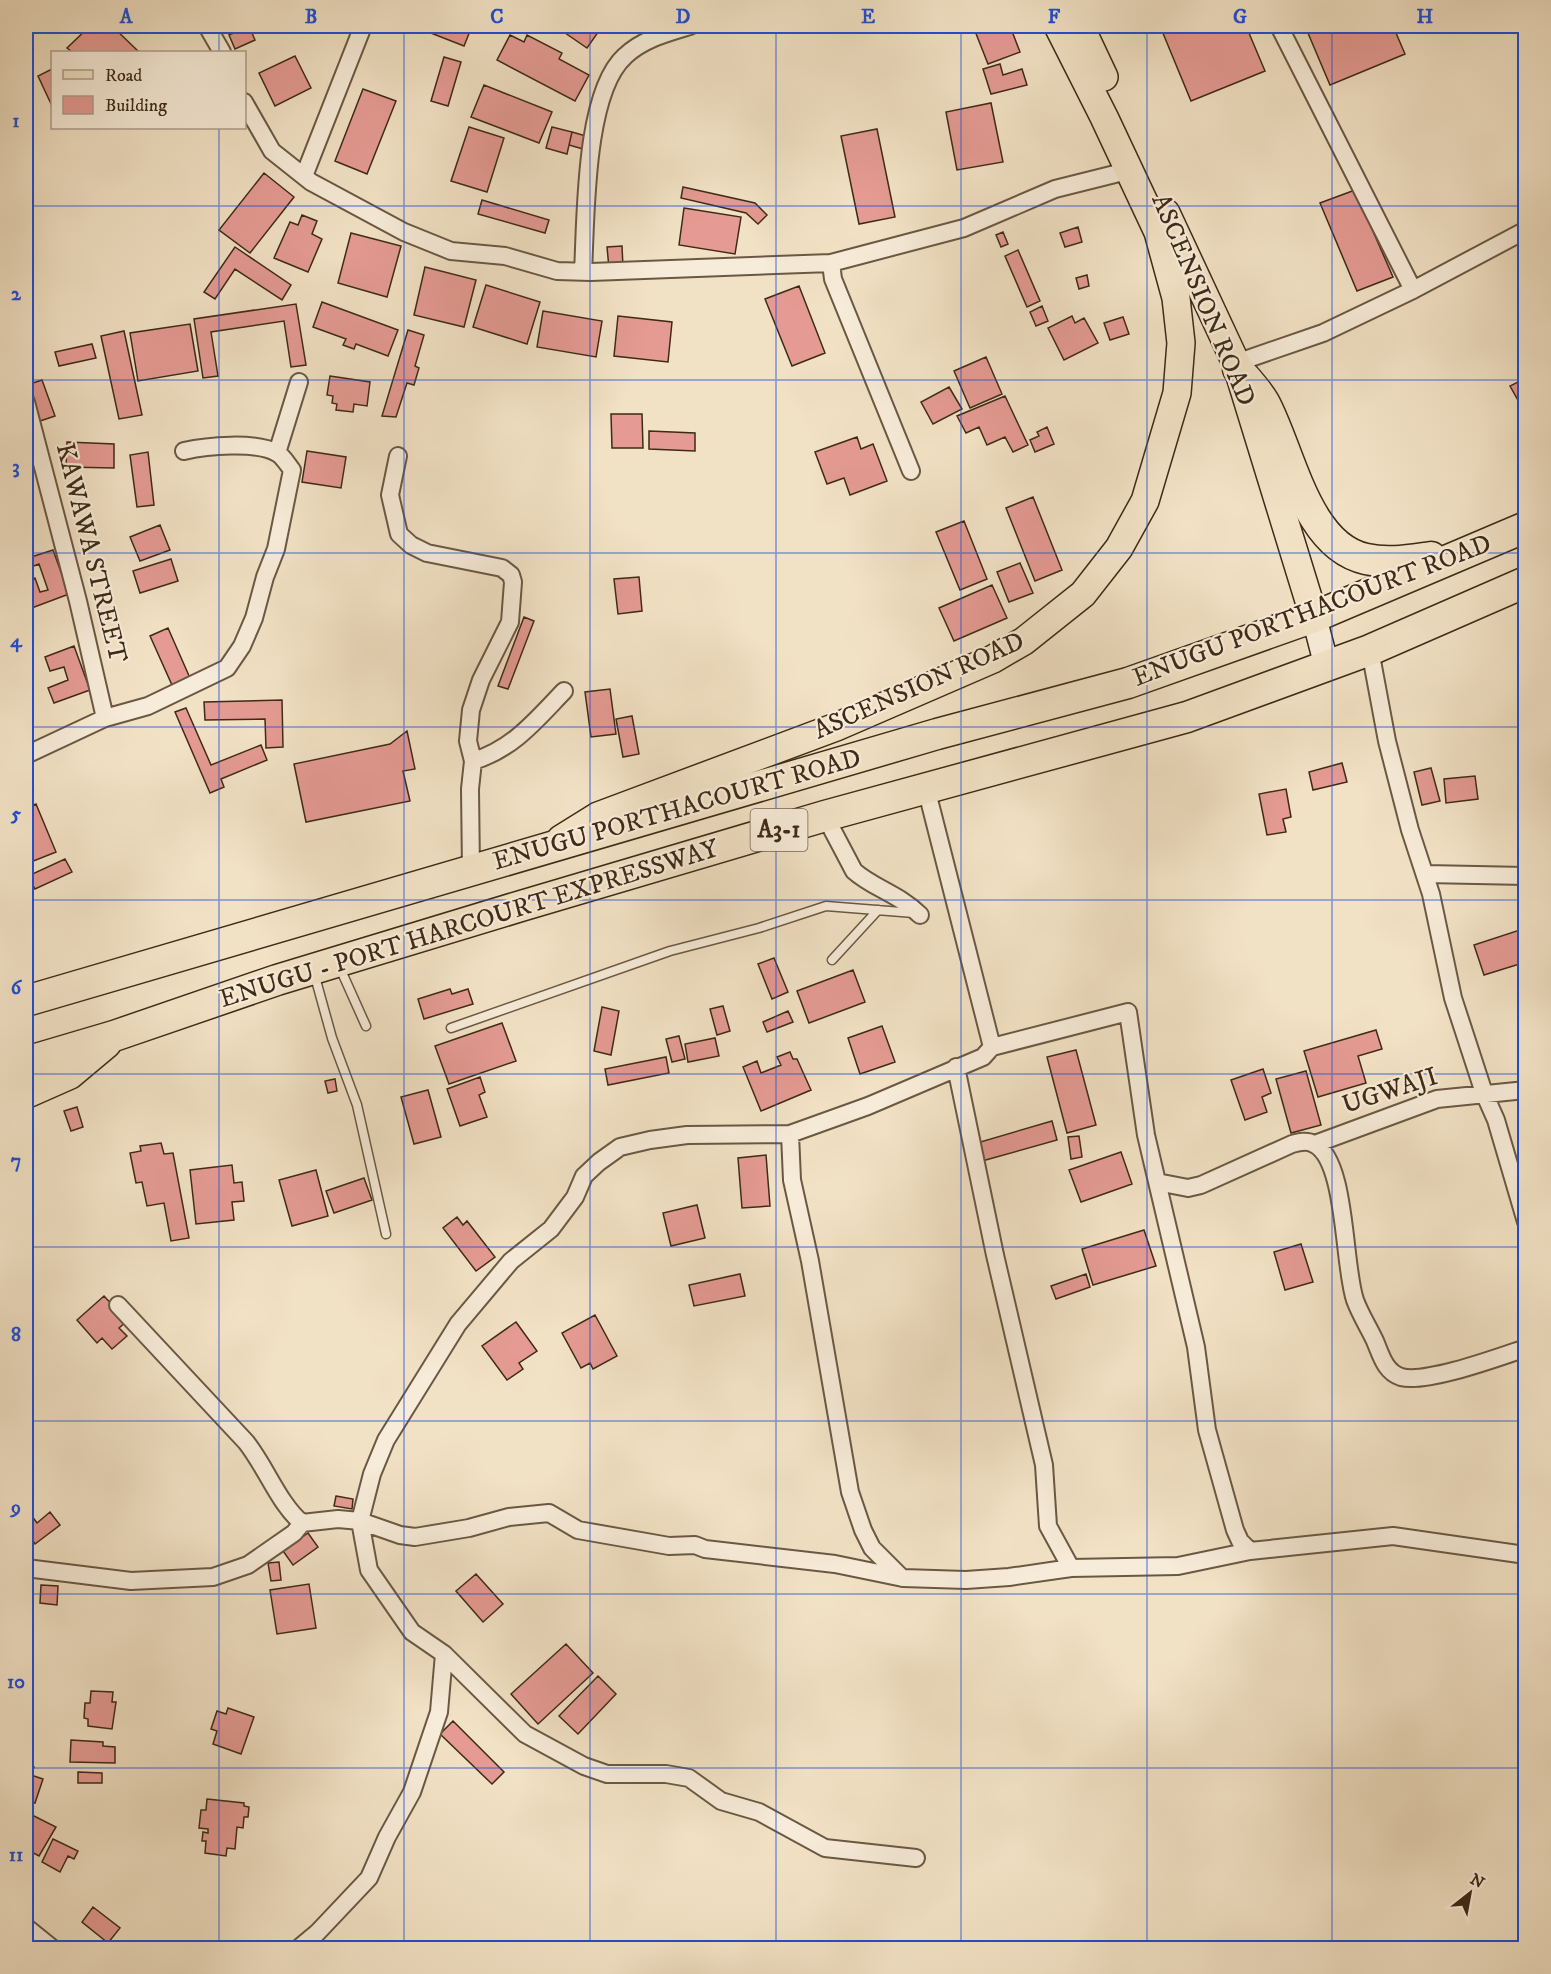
<svg xmlns="http://www.w3.org/2000/svg" width="1551" height="1974" viewBox="0 0 1551 1974" font-family="'IM FELL DW Pica',serif">
  <style>
    .building { fill: #e59b93; stroke: #3e2a18; stroke-width: 1.5 }
    .lines { fill: none; stroke-linecap: round; stroke-linejoin: round }
    .lane-casing { stroke: #6b5843; stroke-width: 11 }
    .street-casing { stroke: #6b5843; stroke-width: 20 }
    .secondary-casing { stroke: #3e2a18; stroke-width: 27 }
    .primary-casing { stroke: #3e2a18; stroke-width: 30 }
    .highway-casing { stroke: #3e2a18; stroke-width: 33 }
    .lane { stroke: #f7ecd9; stroke-width: 8 }
    .street { stroke: #f7ecd9; stroke-width: 16 }
    .secondary { stroke: #f7ecd9; stroke-width: 24 }
    .primary { stroke: #f2e2c5; stroke-width: 27 }
    .highway { stroke: #f2e2c5; stroke-width: 30 }
    .grid { fill: none; stroke: #1d4ed8; stroke-width: 1.5; stroke-opacity: 0.55 }
    .labels { text-anchor: middle; dominant-baseline: central; stroke-width: 4.5; stroke-linejoin: round; paint-order: stroke }
    .shield { fill: #f7ecd9; stroke: #766452; stroke-width: 1.5 }
    .shield-label { font-size: 24px; font-weight: bold; fill: #3e2a18 }
    .street-label { font-size: 26px; fill: #3e2a18; stroke: #f7ecd9 }
    .neatline { fill: none; stroke: #1d4ed8; stroke-width: 2 }
    .grid-label { font-size: 20px; text-anchor: middle; font-weight: bold; fill: #1d4ed8 }
  </style>
  <rect width="100%" height="100%" fill="#f2e2c5"/>
  <filter id="stains"><feTurbulence type="fractalNoise" baseFrequency=".00333" numOctaves="4"/><feColorMatrix values="0 0 0 0 .2 0 0 0 0 .09 0 0 0 0 .02 0 0 0 .5 -.17"/></filter>
  <radialGradient id="worn" r=".72"><stop offset=".6" stop-color="#630" stop-opacity="0"/><stop offset="1" stop-color="#630" stop-opacity=".3"/></radialGradient>
  <path class="building" d="M90,26H112L139,52H72L67,48Z
    M249,26L255,40L235,49L229,35Z
    M413,26H472L464,46Z
    M555,26H598L601,28L587,48Z
    M973,26H1010L1020,52L988,64Z
    M1160,26H1246L1265,71L1191,101Z
    M1305,26H1393L1405,54L1330,85Z
    M510,35L524,42L527,35L562,53L559,59L589,75L575,101L497,60Z
    M295,56L311,88L275,106L259,73Z
    M444,57L461,62L448,106L431,101Z
    M1000,64L1003,75L1022,69L1027,85L991,94L983,69Z
    M52,69V106L38,76Z
    M484,85L552,112L539,143L471,117Z
    M363,89L396,101L367,174L335,161Z
    M991,103L1003,162L957,170L946,112Z
    M469,127L504,138L487,192L451,181Z
    M552,127L572,132L567,154L546,148Z
    M877,129L895,217L859,224L841,136Z
    M572,132L586,136L583,149L569,145Z
    M264,173L294,197L250,253L219,230Z
    M683,187L755,203L767,215L758,224L746,213L681,198Z
    M1355,190L1393,277L1357,291L1320,203Z
    M482,200L549,220L545,233L478,214Z
    M684,208L741,217L735,254L679,245Z
    M302,215L317,221L312,234L322,239L308,272L274,258L290,222L298,225Z
    M1078,227L1082,242L1065,247L1060,233Z
    M1003,232L1008,244L1001,247L996,235Z
    M351,233L401,246L387,297L338,283Z
    M622,246L623,267L609,268L607,247Z
    M235,247L291,285L282,300L235,269L215,299L204,292Z
    M1018,250L1040,301L1027,307L1005,256Z
    M425,267L476,280L464,327L414,315Z
    M1087,275L1089,286L1079,289L1076,278Z
    M486,285L540,302L527,344L473,327Z
    M799,286L825,353L792,366L765,299Z
    M322,302L398,330L388,356L356,344L354,349L343,345L346,339L313,327Z
    M296,304L306,365L291,367L284,321L211,332L218,376L203,378L194,319Z
    M1042,306L1048,321L1036,326L1030,312Z
    M543,311L602,321L596,357L537,347Z
    M618,316L672,322L668,362L614,356Z
    M1072,316L1075,323L1084,318L1098,343L1064,360L1048,328Z
    M1123,317L1129,334L1110,340L1104,323Z
    M190,324L198,371L138,381L130,333Z
    M408,330L424,335L415,366L419,368L414,385L407,383L396,417L382,416Z
    M124,331L142,415L119,419L101,336Z
    M92,344L96,358L59,366L55,352Z
    M986,357L1002,394L970,408L954,371Z
    M330,376L370,382L367,406L354,404L353,412L336,410L337,404L332,403L333,396L327,395Z
    M1526,378V408L1523,409L1510,386Z
    M42,380L55,416L40,421L27,385Z
    M949,387L962,409L933,424L921,402Z
    M1005,396L1028,445L1013,452L1005,437L987,445L979,427L966,433L957,416Z
    M611,414H642L643,448H612Z
    M1047,427L1054,444L1035,452L1030,440L1039,436L1037,432Z
    M649,431L695,433V451L649,449Z
    M857,437L861,449L873,444L887,481L850,495L844,478L827,484L815,452Z
    M67,442L114,444V468L66,467Z
    M307,451L346,457L341,488L302,482Z
    M148,452L154,505L137,507L130,455Z
    M1033,497L1062,570L1035,581L1006,508Z
    M964,521L987,579L960,590L936,532Z
    M160,525L170,550L140,561L130,537Z
    M53,550L69,594L29,609L26,599V582L35,578L40,592L48,590L39,564L31,567L28,558Z
    M171,559L178,581L140,593L133,571Z
    M1020,563L1033,593L1009,602L997,572Z
    M639,577L642,611L618,614L614,579Z
    M992,585L1007,618L954,641L939,608Z
    M524,617L534,621L508,689L498,686Z
    M168,628L190,678L172,685L150,636Z
    M74,646L90,690L54,703L48,688L68,680L64,667L50,671L45,657Z
    M610,689L616,734L591,737L585,692Z
    M282,700L283,747L266,748L265,719L205,720L204,702Z
    M186,708L211,765L261,745L267,760L221,779L224,787L210,793L175,712Z
    M632,716L639,754L623,757L616,719Z
    M407,731L415,769L403,771L410,801L306,822L294,764L390,744Z
    M1342,763L1347,782L1313,790L1309,772Z
    M1431,768L1440,801L1422,805L1414,772Z
    M1475,776L1478,799L1446,803L1444,779Z
    M1286,789L1291,817L1283,819L1286,832L1267,835L1259,794Z
    M36,804L56,852L26,864V808Z
    M65,859L72,872L35,889L28,876Z
    M1526,928V962L1484,975L1474,945Z
    M774,958L788,992L772,999L758,964Z
    M853,970L865,1002L809,1023L797,991Z
    M450,989L452,994L468,989L473,1004L424,1019L418,999Z
    M723,1006L730,1031L717,1035L710,1009Z
    M602,1007L619,1011L611,1055L594,1051Z
    M788,1011L793,1022L767,1032L763,1022Z
    M502,1023L516,1061L449,1084L435,1046Z
    M882,1026L895,1062L860,1074L848,1038Z
    M1376,1030L1382,1049L1358,1056L1366,1083L1318,1097L1304,1051Z
    M679,1036L685,1059L672,1062L666,1039Z
    M715,1038L719,1056L688,1062L685,1044Z
    M1076,1050L1096,1125L1067,1133L1047,1057Z
    M790,1052L793,1059H797L811,1090L761,1111L743,1067L757,1061L761,1073L781,1065L777,1057Z
    M666,1057L669,1073L608,1085L605,1069Z
    M1263,1069L1271,1093L1262,1097L1267,1112L1245,1120L1231,1080Z
    M1306,1071L1321,1125L1291,1133L1276,1079Z
    M480,1077L485,1092L479,1095L487,1117L460,1126L447,1089Z
    M335,1079L337,1091L328,1093L325,1081Z
    M428,1090L441,1137L414,1144L401,1097Z
    M77,1107L83,1127L71,1131L64,1111Z
    M1052,1121L1057,1140L982,1161L977,1143Z
    M1079,1136L1082,1157L1071,1159L1068,1137Z
    M161,1143L164,1154L173,1153L189,1238L171,1241L164,1203L147,1206L142,1182L136,1183L130,1153L141,1151L140,1146Z
    M1121,1152L1132,1184L1081,1202L1069,1170Z
    M766,1155L770,1206L742,1208L738,1158Z
    M232,1165L234,1183L242,1182L244,1201L232,1202L234,1220L196,1224L190,1170Z
    M316,1170L328,1216L292,1226L279,1180Z
    M364,1178L372,1200L334,1213L326,1191Z
    M697,1205L705,1238L671,1246L663,1213Z
    M457,1217L463,1225L467,1221L495,1257L476,1271L443,1228Z
    M1144,1230L1156,1266L1093,1285L1082,1249Z
    M1301,1244L1313,1282L1285,1290L1274,1252Z
    M740,1274L745,1296L694,1306L689,1285Z
    M1086,1274L1090,1287L1056,1299L1051,1286Z
    M104,1296L127,1321L119,1328L127,1336L112,1349L102,1338L97,1343L77,1320Z
    M595,1315L617,1356L593,1369L590,1363L581,1368L562,1333Z
    M516,1322L537,1351L519,1363L523,1369L507,1380L482,1346Z
    M336,1496L353,1499L352,1509L334,1506Z
    M26,1508L37,1523L50,1512L60,1525L35,1544L26,1530Z
    M308,1533L318,1547L293,1565L283,1551Z
    M279,1562L281,1580L271,1581L268,1563Z
    M476,1574L503,1604L483,1622L456,1591Z
    M309,1584L316,1628L277,1634L270,1590Z
    M41,1585L58,1586L57,1605L40,1603Z
    M566,1644L593,1673L538,1724L511,1694Z
    M598,1676L616,1694L578,1734L559,1716Z
    M91,1691L113,1692L112,1702H116L112,1729L88,1726V1719L84,1718L85,1703H90Z
    M228,1708L254,1717L241,1754L213,1744L217,1731L211,1729L217,1711L226,1714Z
    M453,1721L504,1772L492,1784L440,1734Z
    M71,1740L103,1742V1746L115,1747V1763L70,1762Z
    M26,1765L34,1767L31,1775L43,1779L35,1803L26,1800Z
    M78,1772L102,1773V1783H78Z
    M207,1799L244,1803V1806L249,1807L248,1817H244L243,1828L237,1827L235,1849L227,1848L226,1856L205,1853L206,1841H202L203,1832L208,1833V1829L199,1828L201,1810H206Z
    M26,1812L56,1827L39,1856L26,1849Z
    M53,1839L78,1851L74,1859L68,1856L60,1872L42,1862Z
    M93,1907L120,1928L108,1943L82,1922Z"/>
  <g class="lines">
    <defs>
      <path id="lane" d="M832,960L878,910
        M340,968L366,1026
        M314,973L332,1038L357,1105L386,1234
        M451,1028L670,951L759,928L826,906L914,913"/>
      <path id="street" d="M207,26L222,52
        M1279,26L1413,290
        M244,102L272,151L311,182L404,232L451,251L505,256L557,271L591,272L831,263L964,228L1055,189L1131,170
        M304,176L363,26
        M831,263L833,279L911,471
        M583,272C586,218 584,93 625,56C643,39 667,33 690,26
        M1236,363L1323,333L1413,290L1526,230
        M26,402L78,601L105,718
        M277,453L299,382
        M398,456L390,495L399,534L411,545L427,553L502,568L511,575L513,582L510,622L481,680L471,710L468,741L473,761L470,789L471,870
        M1370,650L1387,741L1410,830L1431,894L1453,998L1484,1093L1496,1120L1526,1222
        M26,755L105,718L148,706L227,668L242,646L254,618L265,577L276,549L292,470C288,465 283,456 277,453C256,441 206,446 184,451
        M473,761C513,749 536,720 564,691
        M926,788L992,1047
        M825,816L854,871C873,888 899,894 920,915
        M1426,874L1526,876
        M956,1067L995,1255L1044,1465L1048,1526L1071,1568
        M790,1134L792,1180L810,1261L850,1492L863,1530L872,1548L902,1578
        M1315,1144L1437,1099L1526,1090
        M1157,1182L1188,1188L1201,1185L1292,1144C1299,1142 1307,1140 1314,1144C1347,1160 1343,1265 1355,1300C1360,1314 1369,1328 1375,1341C1381,1355 1385,1372 1401,1377C1426,1384 1499,1357 1526,1348
        M118,1305L246,1442C266,1467 279,1504 302,1523L338,1519L360,1521L400,1535L415,1537L469,1528L509,1517L549,1513L578,1530L669,1546L695,1545L705,1549L835,1564L903,1578L966,1580L1009,1577L1071,1568L1178,1566L1250,1551L1393,1536L1526,1555
        M26,1568L131,1581L213,1577L248,1565L294,1533L302,1523
        M916,1858L825,1848L759,1812L721,1801L689,1778L666,1774H607L584,1766L525,1734L444,1654L412,1632L369,1570L360,1521L372,1474L386,1440L458,1324L511,1261L551,1229L575,1197L584,1176L599,1162L620,1147L650,1140L687,1135L790,1134L868,1106L983,1057L992,1047L1128,1012L1146,1135L1196,1347L1207,1430L1235,1530L1240,1541L1250,1551
        M26,1927L52,1948
        M299,1948L317,1933L369,1878L387,1837L412,1792L439,1712L444,1654"/>
      <path id="secondary" d="M1314,617L1327,667"/>
      <path id="primary" d="M1080,26L1104,77
        M1166,213L1236,363L1314,617
        M561,839L598,816L836,727L993,659L1024,641L1083,594L1119,548L1145,501L1177,393L1181,343L1176,298L1158,232L1104,117L1058,26"/>
      <path id="highway" d="M1238,369C1246,379 1257,390 1264,402C1290,449 1305,546 1366,559C1388,564 1409,560 1431,557
        M26,1001L937,734L1128,683L1314,617L1526,527
        M26,1062L114,1036L277,980L521,906L825,816L1187,717L1370,650L1526,582
        M26,1093L69,1074L106,1043"/>
    </defs>
    <use href="#lane" class="lane-casing"/>
    <use href="#street" class="street-casing"/>
    <use href="#secondary" class="secondary-casing"/>
    <use href="#primary" class="primary-casing"/>
    <use href="#highway" class="highway-casing"/>
    <use href="#lane" class="lane"/>
    <use href="#street" class="street"/>
    <use href="#secondary" class="secondary"/>
    <use href="#primary" class="primary"/>
    <use href="#highway" class="highway"/>
  </g>
  <path class="grid" d="M219,26V52M404,26V1948M590,26V1948M776,26V1948M961,26V1948M1147,26V1948M1332,26V1948M219,128V1948M26,206H1526M26,380H1526M26,553H1526M26,727H1526M26,900H1526M26,1074H1526M26,1247H1526M26,1421H1526M26,1594H1526M26,1768H1526"/>
  <g class="labels">
    <rect class="shield" x="750.5" y="809" width="57" height="42" rx="4.5"/>
    <g class="shield-label">
      <text x="779" y="830">A3-1</text>
    </g>
    <g class="street-label">
      <text transform="translate(1203 300) rotate(67)">ASCENSION ROAD</text>
      <text transform="translate(91 553) rotate(76)">KAWAWA STREET</text>
      <text transform="translate(1312 611) rotate(-21)">ENUGU PORTHACOURT ROAD</text>
      <text transform="translate(919 686) rotate(-24)">ASCENSION ROAD</text>
      <text transform="translate(677 810) rotate(-16)">ENUGU PORTHACOURT ROAD</text>
      <text transform="translate(469 924) rotate(-17)">ENUGU - PORT HARCOURT EXPRESSWAY</text>
      <text transform="translate(1390 1091) rotate(-18)">UGWAJI</text>
    </g>
  </g>
  <rect width="1551" height="1974" fill="none" stroke="#f2e2c5" stroke-width="66"/>
  <rect x="51" y="51" width="195" height="78" fill="#f7ecd9" stroke="#ad9e8c" stroke-width="1.5"/>
  <rect x="63" y="70" width="30" height="9" fill="#f2e2c5" stroke="#ad9e8c" stroke-width="1.5"/>
  <text x="105" y="81" font-size="18" fill="#3e2a18">Road</text>
  <rect x="63" y="96" width="30" height="18" fill="#e59b93" stroke="#ad9e8c" stroke-width="1.5"/>
  <text x="105" y="111" font-size="18" fill="#3e2a18">Building</text>
  <g transform="translate(1470 1893) rotate(31)" stroke="#f7ecd9" stroke-width="4.5" paint-order="stroke">
  <path d="M0-4.5L10 22L0 15L-10 22Z" fill="#3e2a18"/>
  <text y="-9" font-size="16" font-weight="bold" text-anchor="middle" fill="#3e2a18">N</text>
  </g>
  <rect x="33" y="33" width="1485" height="1908" class="neatline"/>
  <g class="grid-label">
    <text x="126" y="23">A</text>
    <text x="311" y="23">B</text>
    <text x="497" y="23">C</text>
    <text x="683" y="23">D</text>
    <text x="868" y="23">E</text>
    <text x="1054" y="23">F</text>
    <text x="1240" y="23">G</text>
    <text x="1425" y="23">H</text>
    <text x="16" y="127">1</text>
    <text x="16" y="300">2</text>
    <text x="16" y="473">3</text>
    <text x="16" y="647">4</text>
    <text x="16" y="820">5</text>
    <text x="16" y="994">6</text>
    <text x="16" y="1167">7</text>
    <text x="16" y="1341">8</text>
    <text x="16" y="1514">9</text>
    <text x="16" y="1688">10</text>
    <text x="16" y="1861">11</text>
  </g>
  <rect width="100%" height="100%" filter="url(#stains)"/>
  <rect width="100%" height="100%" fill="url(#worn)"/>
</svg>
